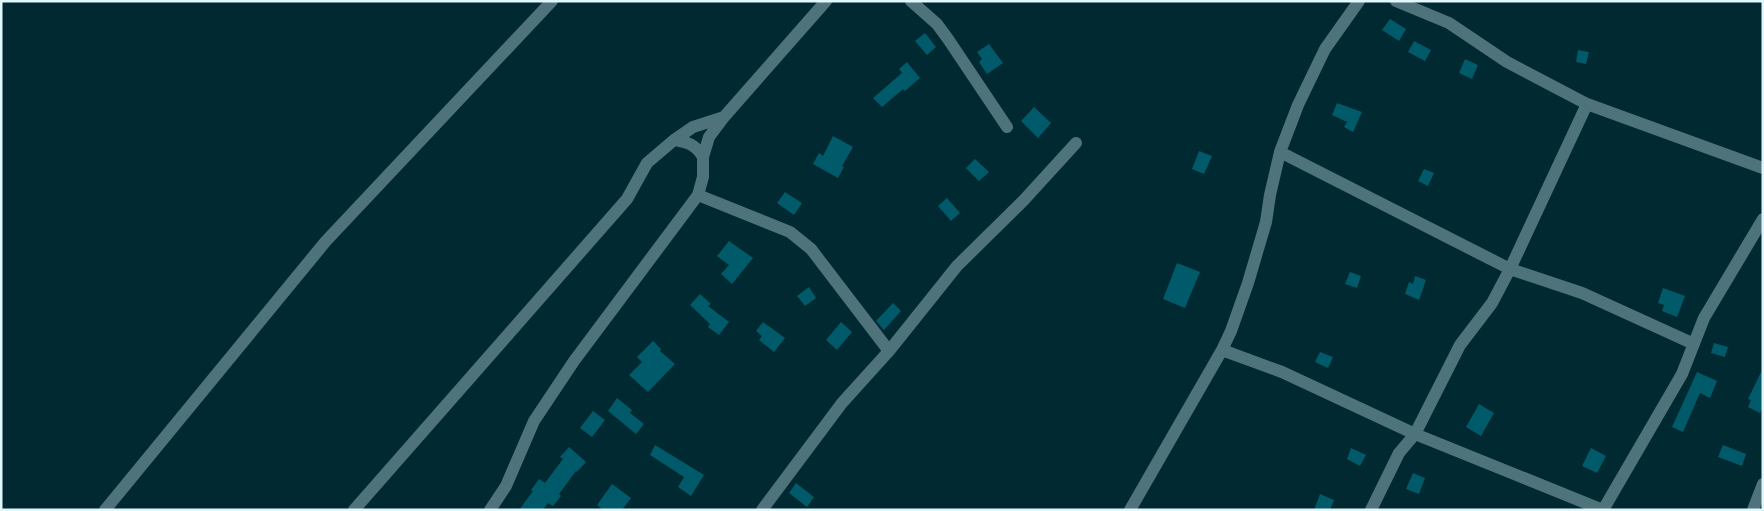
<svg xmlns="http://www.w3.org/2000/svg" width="1764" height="511" viewBox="0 0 1764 511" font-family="Montserrat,sans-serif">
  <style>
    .building { fill: #005a69 }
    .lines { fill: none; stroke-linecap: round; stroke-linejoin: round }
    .minor { stroke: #4f737b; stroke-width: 12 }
  </style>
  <rect width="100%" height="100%" fill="#002931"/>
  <path class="building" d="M1390,19L1406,29L1399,41L1382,30Z
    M925,33L936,47L927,55L915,41Z
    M1414,41L1431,50L1425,61L1408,52Z
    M989,44L1003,63L987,74L979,62L982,59L977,52Z
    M1578,50L1589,52L1586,64L1576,62Z
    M1465,59L1478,65L1472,79L1459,73Z
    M907,62L920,78L905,91L903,89L882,107L873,98L902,73L899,69Z
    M1337,103L1362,112L1353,132L1344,127L1347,122L1332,115Z
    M1034,107L1051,123L1038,138L1021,121Z
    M833,136L853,147L842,166L844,167L838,178L813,164L819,153L823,156Z
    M1199,151L1212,156L1204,174L1192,169Z
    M975,159L989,172L979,181L966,168Z
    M1424,169L1434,173L1428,186L1418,181Z
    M785,192L802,203L794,215L777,203Z
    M947,198L960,213L951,221L938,206Z
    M729,241L753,258L732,284L721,274L729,265L717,256Z
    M1177,263L1200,272L1185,308L1163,299Z
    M1350,272L1361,276L1357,288L1345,284Z
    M1415,276L1426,280L1419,300L1405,294L1409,282L1413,284Z
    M809,287L816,298L805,306L797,296Z
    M1663,288L1685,296L1677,317L1662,311L1664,305L1658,303Z
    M700,294L711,304L708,306L729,322L719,335L708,327L710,324L690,305Z
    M893,303L901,311L884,330L876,321Z
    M763,322L785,338L774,352L759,340L762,336L756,331Z
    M841,322L852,332L837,350L826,340Z
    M653,341L661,349L660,351L675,364L648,392L629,375L642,362L637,357Z
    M1714,343L1728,347L1725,357L1711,353Z
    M1320,352L1333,357L1328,368L1315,362Z
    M1763,368V407L1760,413L1748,407L1751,400L1748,399Z
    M1697,372L1717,381L1710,398L1700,393L1683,432L1672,427Z
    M617,398L632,410L630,413L644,424L636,434L608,411Z
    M1479,404L1494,413L1481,436L1466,427Z
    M593,411L605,420L592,437L580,428Z
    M655,445L704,475L691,496L678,487L684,477L650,455Z
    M1723,445L1746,454L1742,466L1718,457Z
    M569,447L586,462L577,472L576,471L559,494L561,496L553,506L548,503L543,510H519L533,491L531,490L539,479L545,483L563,459L560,457Z
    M1351,448L1366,455L1360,466L1347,459Z
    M1591,448L1606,456L1597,473L1582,466Z
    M1413,473L1425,478L1419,494L1406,489Z
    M796,483L814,497L807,507L789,493Z
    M612,484L631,498L622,510H603L597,505Z
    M1320,494L1334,500L1330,510H1314Z"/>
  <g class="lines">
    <path class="minor" d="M911,1L937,24L948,39L1007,127
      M1396,1L1449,23L1507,62L1587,104L1763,168
      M674,140C688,142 696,145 703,157
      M1280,152L1510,269L1582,293L1694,344
      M698,195L790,232L811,249L889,351L842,403L762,510
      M1222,350L1282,372L1415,434L1603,510
      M889,351L957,266L1023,201L1076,143
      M105,510L326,241L552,1
      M354,510L627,199L647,163L674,140L693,127L724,117
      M490,510L506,486L534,421L574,361L698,195L703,177V157L709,137L724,117L826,1
      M1130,510L1222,350L1231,331L1248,283L1266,222L1270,195L1280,152L1298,105L1325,49L1359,1
      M1371,510L1399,453L1415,434L1460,345L1492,303L1510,269L1587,104
      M1603,510L1682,374L1704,318L1763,219
      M1753,510L1763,484"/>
  </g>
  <rect width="1764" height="511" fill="none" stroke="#e2f7fc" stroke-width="5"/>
</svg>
